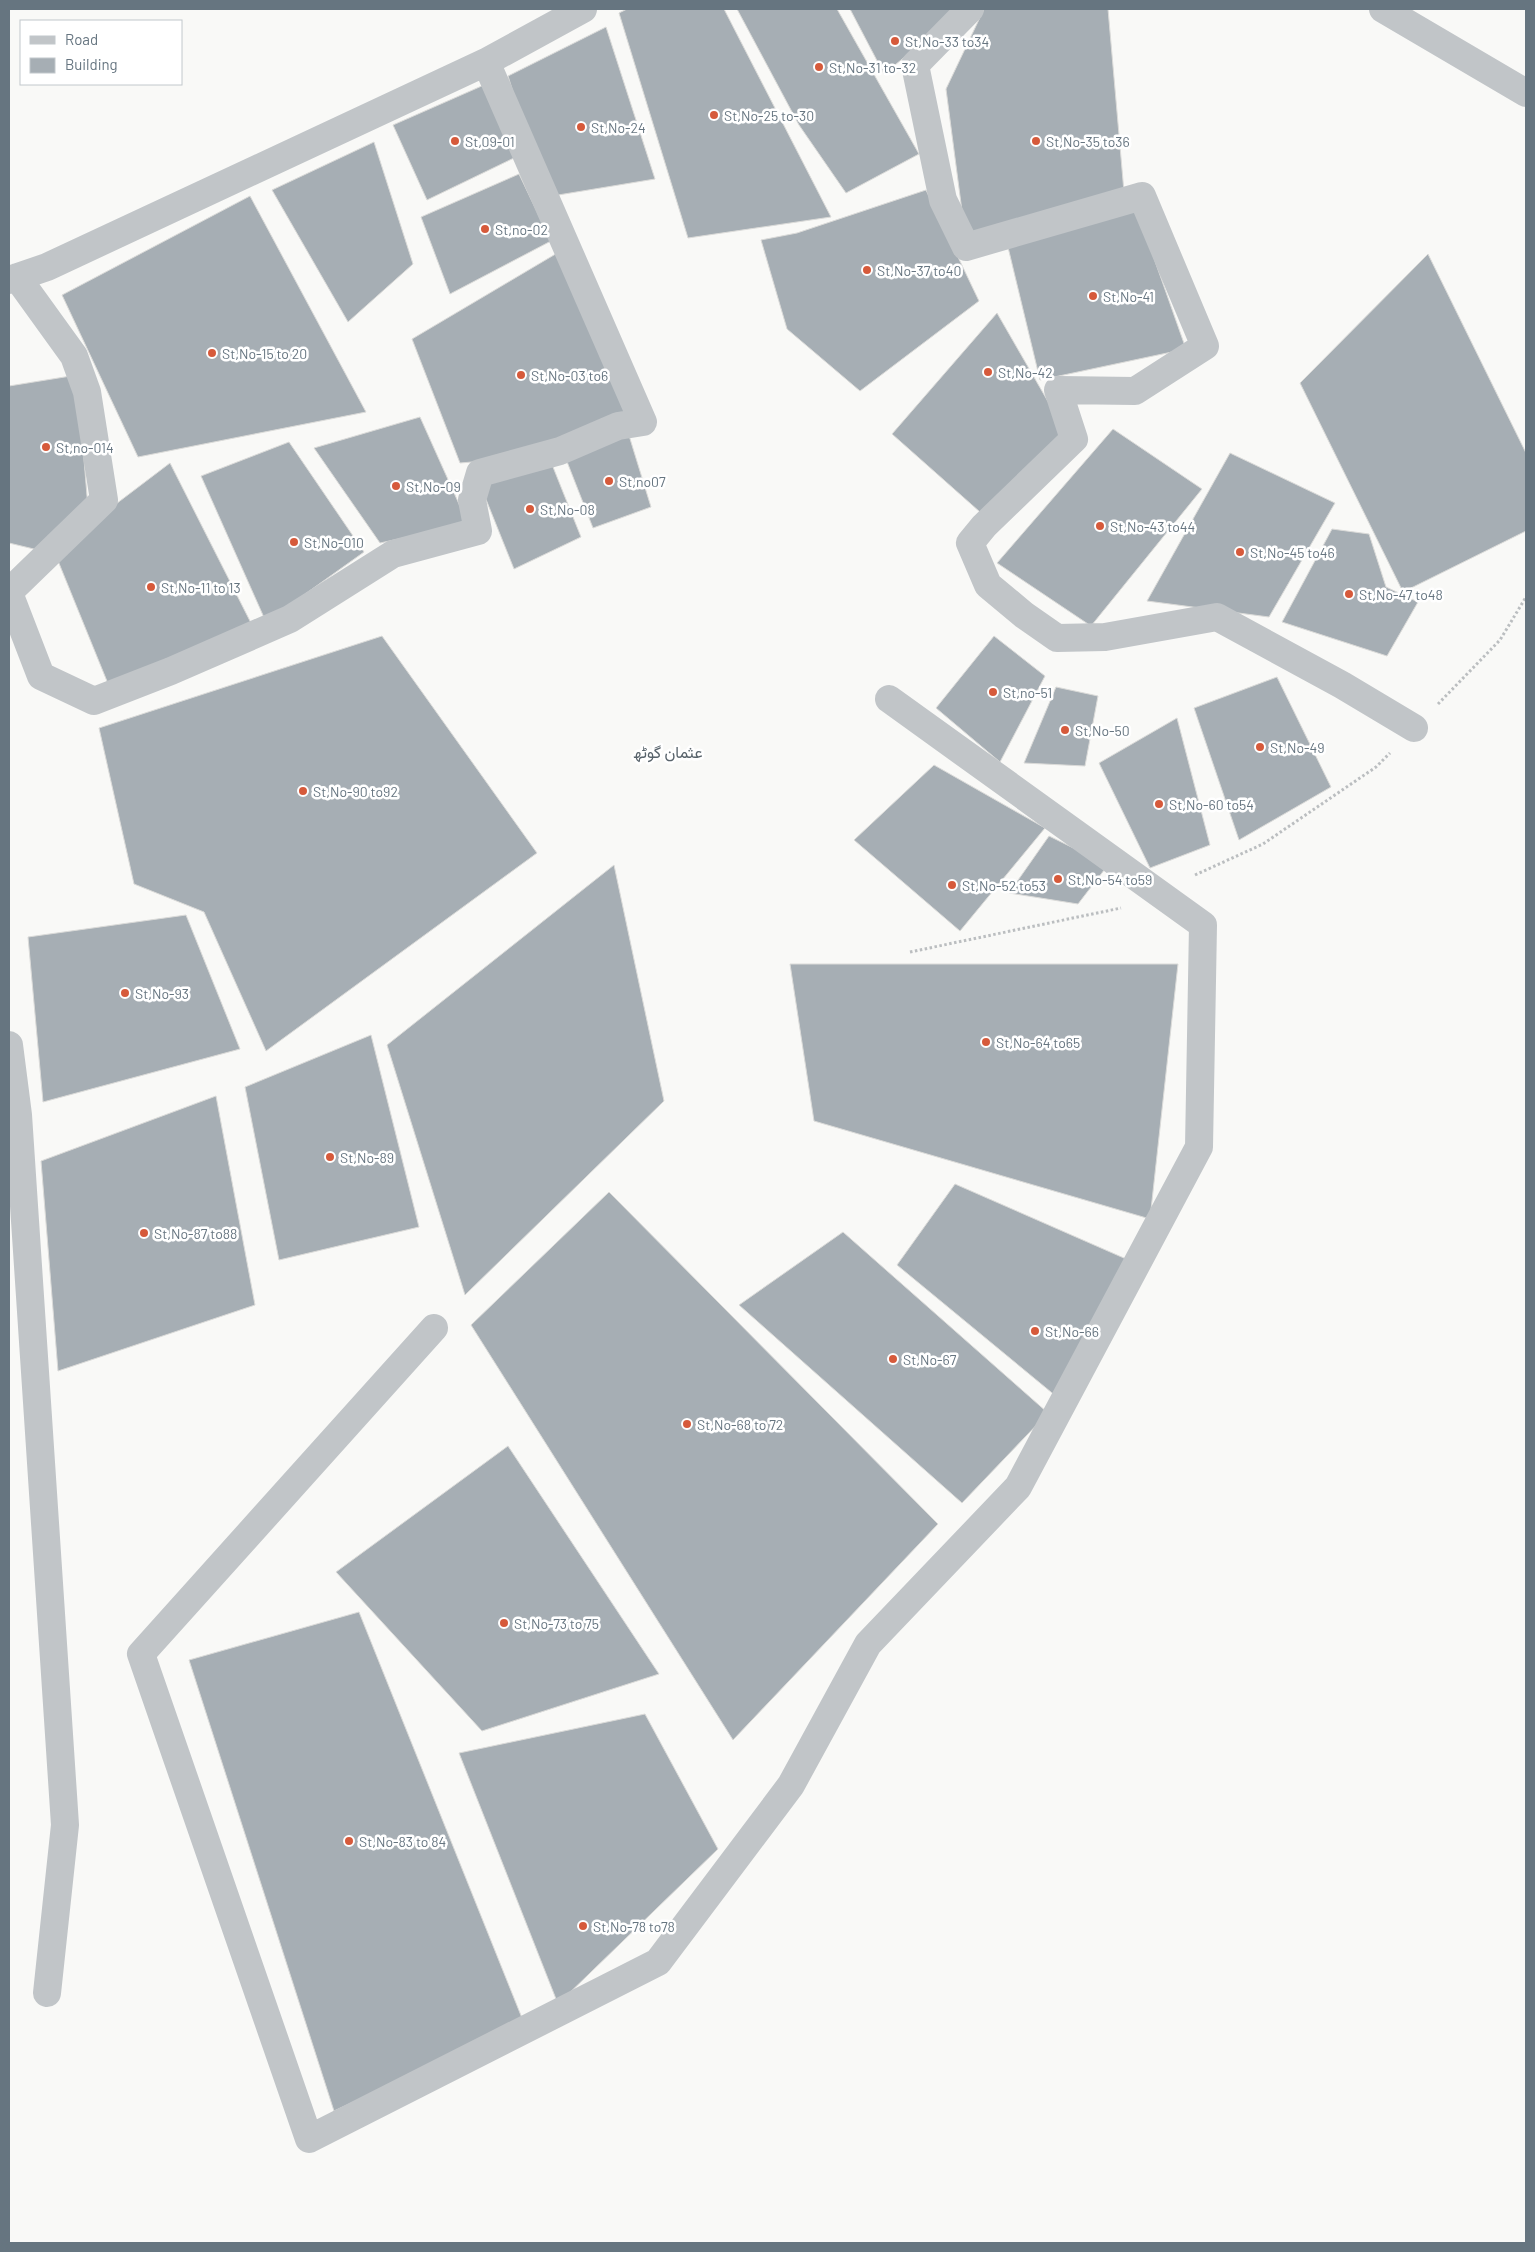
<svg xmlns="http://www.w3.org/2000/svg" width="1535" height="2252" viewBox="0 0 1535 2252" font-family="Barlow,Vazirmatn,sans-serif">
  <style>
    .building { fill: #a6aeb4; stroke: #dbdbd9 }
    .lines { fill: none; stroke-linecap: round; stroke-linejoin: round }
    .path { stroke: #bbbec0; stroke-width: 3; stroke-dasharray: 2.5 2.5; stroke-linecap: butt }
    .minor { stroke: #c1c5c8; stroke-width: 28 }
    .poi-dot { fill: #d65a3b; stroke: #fff; stroke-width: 2 }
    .labels { text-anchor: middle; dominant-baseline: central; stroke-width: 5; stroke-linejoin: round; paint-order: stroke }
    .poi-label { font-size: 14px; fill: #667580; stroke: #fff; text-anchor: start }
    .quarter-label { font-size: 16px; fill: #58636b; stroke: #fff }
  </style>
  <rect width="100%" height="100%" fill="#f9f9f7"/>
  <path class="building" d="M627,9H724L831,217L688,238L619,13Z
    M737,9H837L919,154L846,193L799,125Z
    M850,9H963L884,74Z
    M984,9H1108L1124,192L965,234L946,89Z
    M606,27L655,179L546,197L508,76Z
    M484,85L516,157L427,200L393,125Z
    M374,142L413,264L348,322L272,190Z
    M519,174L551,241L450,294L421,217Z
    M926,190L979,301L860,391L787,329L761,240L797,233Z
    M250,196L366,412L138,457L62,295Z
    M1137,210L1186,349L1040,380L1007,243Z
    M559,252L633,412L520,458L460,463L412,339Z
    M1428,254L1526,453V531L1403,592L1300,383Z
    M997,313L1065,431L980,512L892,434Z
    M77,375L88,508L38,550L9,543V386Z
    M420,417L468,524L380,543L314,448Z
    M627,429L651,507L593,528L564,454Z
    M1113,429L1202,489L1091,626L997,563Z
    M289,442L364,552L266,622L201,476Z
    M1230,453L1335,503L1269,617L1147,601Z
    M551,462L581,537L514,569L479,482Z
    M170,463L251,623L111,691L54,551Z
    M1332,529L1369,534L1386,587L1418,602L1387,656L1282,622Z
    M382,636L537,853L266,1051L204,912L134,884L99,728Z
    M994,636L1045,676L1000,762L936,708Z
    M1277,677L1331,787L1239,840L1194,708Z
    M1056,687L1098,696L1085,766L1024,763Z
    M1177,718L1210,845L1150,868L1099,763Z
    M934,765L1045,828L960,931L854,840Z
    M1049,836L1108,865L1078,904L1009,893Z
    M614,865L664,1101L465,1295L387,1045Z
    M186,915L240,1049L43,1102L28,937Z
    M790,964H1178L1150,1219L814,1121Z
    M371,1035L419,1227L279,1260L245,1087Z
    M216,1096L255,1305L58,1371L41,1161Z
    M955,1184L1133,1262L1057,1397L897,1265Z
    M609,1192L938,1524L733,1740L471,1325Z
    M843,1232L1048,1413L962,1503L739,1305Z
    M508,1446L659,1674L482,1731L336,1572Z
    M359,1612L524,2023L334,2111L189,1660Z
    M645,1714L718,1849L558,2004L459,1753Z"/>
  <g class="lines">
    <path class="path" d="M1438,704L1500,640L1526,597
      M1195,875L1263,844L1376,767L1390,753
      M910,952L1121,908"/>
    <path class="minor" d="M970,9L915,65L943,200L966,247L1142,196L1205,346L1135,391L1058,390L1074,439L984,526L970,543L988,585L1024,615L1057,638L1105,637L1217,617L1342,685L1414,728
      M1383,9L1526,93
      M9,280L47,267L486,62L583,9
      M9,592L104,500L87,392L74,356L17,277
      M9,593L41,676L94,701L171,671L290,619L393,554L478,531L472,500L480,473L560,451L618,426L643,422L486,62
      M9,1045L18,1115L65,1825L47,1993
      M434,1328L141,1654L309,2139L658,1962L791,1785L868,1644L1018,1487L1199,1147L1203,925L889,699"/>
  </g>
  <g class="poi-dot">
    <circle cx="895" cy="41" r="5"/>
    <circle cx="819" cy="67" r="5"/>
    <circle cx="714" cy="115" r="5"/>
    <circle cx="581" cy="127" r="5"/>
    <circle cx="455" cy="141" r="5"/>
    <circle cx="1036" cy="141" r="5"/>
    <circle cx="485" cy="229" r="5"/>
    <circle cx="867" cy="270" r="5"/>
    <circle cx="1093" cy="296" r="5"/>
    <circle cx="212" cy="353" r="5"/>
    <circle cx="988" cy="372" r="5"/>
    <circle cx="521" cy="375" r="5"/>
    <circle cx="46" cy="447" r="5"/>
    <circle cx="609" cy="481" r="5"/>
    <circle cx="396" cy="486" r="5"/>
    <circle cx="530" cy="509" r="5"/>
    <circle cx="1100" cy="526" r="5"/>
    <circle cx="294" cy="542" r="5"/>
    <circle cx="1240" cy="552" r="5"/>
    <circle cx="151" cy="587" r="5"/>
    <circle cx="1349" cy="594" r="5"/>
    <circle cx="993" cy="692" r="5"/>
    <circle cx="1065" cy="730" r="5"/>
    <circle cx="1260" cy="747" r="5"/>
    <circle cx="303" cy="791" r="5"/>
    <circle cx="1159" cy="804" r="5"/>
    <circle cx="1058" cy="879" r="5"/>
    <circle cx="952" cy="885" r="5"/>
    <circle cx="125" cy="993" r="5"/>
    <circle cx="986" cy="1042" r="5"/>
    <circle cx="330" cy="1157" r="5"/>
    <circle cx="144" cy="1233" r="5"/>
    <circle cx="1035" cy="1331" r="5"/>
    <circle cx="893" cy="1359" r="5"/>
    <circle cx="687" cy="1424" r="5"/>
    <circle cx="504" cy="1623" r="5"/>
    <circle cx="349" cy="1841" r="5"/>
    <circle cx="583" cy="1926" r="5"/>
  </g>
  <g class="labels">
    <g class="poi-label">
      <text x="905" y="41">St,No-33 to34</text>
      <text x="829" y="67">St,No-31 to-32</text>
      <text x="724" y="115">St,No-25 to-30</text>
      <text x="591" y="127">St,No-24</text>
      <text x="465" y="141">St,09-01</text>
      <text x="1046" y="141">St,No-35 to36</text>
      <text x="495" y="229">St,no-02</text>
      <text x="877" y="270">St,No-37 to40</text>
      <text x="1103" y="296">St,No-41</text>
      <text x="222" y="353">St,No-15 to 20</text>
      <text x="998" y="372">St,No-42</text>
      <text x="531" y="375">St,No-03 to6</text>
      <text x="56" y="447">St,no-014</text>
      <text x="619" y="481">St,no07</text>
      <text x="406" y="486">St,No-09</text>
      <text x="540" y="509">St,No-08</text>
      <text x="1110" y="526">St,No-43 to44</text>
      <text x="304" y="542">St,No-010</text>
      <text x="1250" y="552">St,No-45 to46</text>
      <text x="161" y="587">St,No-11 to 13</text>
      <text x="1359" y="594">St,No-47 to48</text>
      <text x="1003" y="692">St,no-51</text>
      <text x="1075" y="730">St,No-50</text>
      <text x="1270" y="747">St,No-49</text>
      <text x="313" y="791">St,No-90 to92</text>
      <text x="1169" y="804">St,No-60 to54</text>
      <text x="1068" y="879">St,No-54 to59</text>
      <text x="962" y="885">St,No-52 to53</text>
      <text x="135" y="993">St,No-93</text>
      <text x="996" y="1042">St,No-64 to65</text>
      <text x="340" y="1157">St,No-89</text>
      <text x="154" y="1233">St,No-87 to88</text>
      <text x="1045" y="1331">St,No-66</text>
      <text x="903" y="1359">St,No-67</text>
      <text x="697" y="1424">St,No-68 to 72</text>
      <text x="514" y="1623">St,No-73 to 75</text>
      <text x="359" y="1841">St,No-83 to 84</text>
      <text x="593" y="1926">St,No-78 to78</text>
    </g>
    <g class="quarter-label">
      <text x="668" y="751">عثمان گوٹھ</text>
    </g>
  </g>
  <rect width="1535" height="2252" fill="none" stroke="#667580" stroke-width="20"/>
  <rect x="20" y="20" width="162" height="65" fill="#ffffff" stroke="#c2c8cc"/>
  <rect x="30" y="36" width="25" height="8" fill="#c1c5c8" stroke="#c2c8cc"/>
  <text x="65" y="45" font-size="15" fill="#667580">Road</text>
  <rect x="30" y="58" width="25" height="15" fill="#a6aeb4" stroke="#c2c8cc"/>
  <text x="65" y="70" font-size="15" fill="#667580">Building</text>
</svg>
